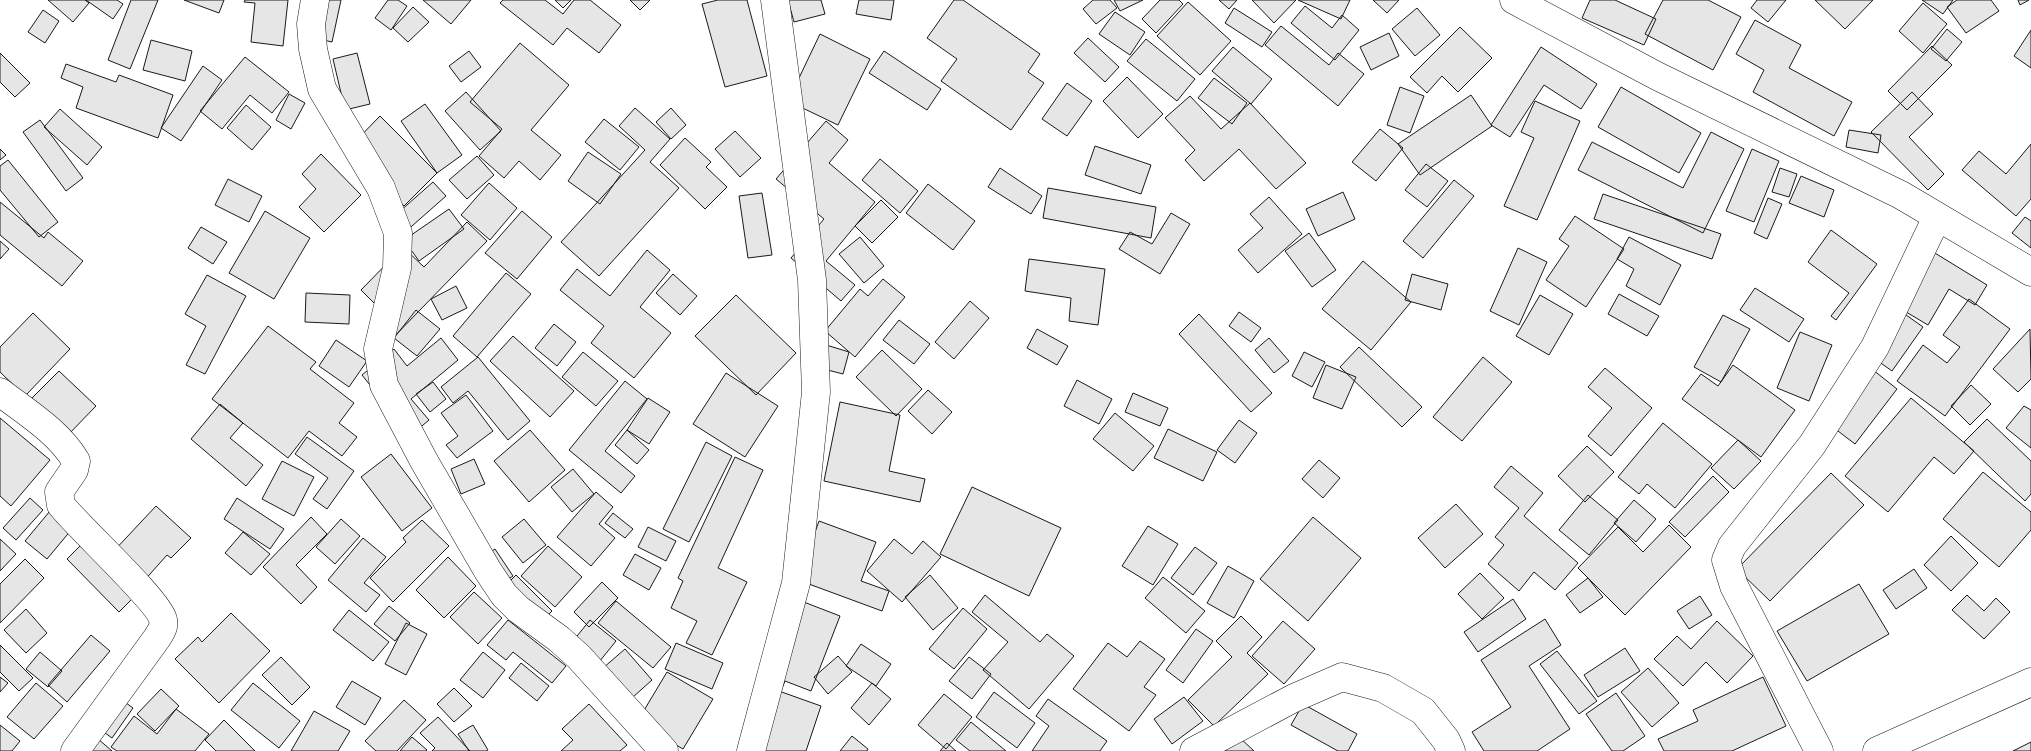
<svg xmlns="http://www.w3.org/2000/svg" width="2031" height="751" viewBox="0 0 2031 751" font-family="'Roboto Serif',serif">
  <style>
    .building { fill: #e6e6e6; stroke: #1a1a1a }
    .lines { fill: none; stroke-linecap: round; stroke-linejoin: round }
    .minor-casing { stroke: #1a1a1a; stroke-width: 29 }
    .tertiary-casing { stroke: #1a1a1a; stroke-width: 29 }
    .primary-casing { stroke: #1a1a1a; stroke-width: 29 }
    .minor { stroke: #fff; stroke-width: 28 }
    .tertiary { stroke: #fff; stroke-width: 28 }
    .primary { stroke: #fff; stroke-width: 28 }
  </style>
  <rect width="100%" height="100%" fill="#fff"/>
  <path class="building" d="M48,0H85L89,3L73,22Z
    M86,0H117L123,4L113,19Z
    M131,0H158L130,69L108,60Z
    M184,0H224L219,13Z
    M245,0H288L283,46L251,42L255,3L244,2Z
    M308,0H341L332,42L301,35Z
    M388,0H398L407,6L391,30L375,18Z
    M423,0H471L451,24Z
    M503,0H545L563,14L574,0H590L621,25L599,53L567,28L553,45L500,3Z
    M555,0H571L563,8Z
    M630,0H650L640,10Z
    M718,0H747L767,76L725,87L702,4Z
    M788,0H821L825,14L794,22Z
    M859,0H894L891,20L856,14Z
    M954,0H963L1040,54L1028,72L1044,83L1011,130L941,81L957,59L927,38Z
    M1093,0H1110L1117,8L1096,24L1083,9Z
    M1114,0H1143L1120,11Z
    M1160,0H1179L1183,4L1156,33L1142,19Z
    M1219,0H1237L1229,9Z
    M1252,0H1296L1274,23Z
    M1298,0H1350L1341,19Z
    M1373,0H1399L1387,13Z
    M1590,0H1615L1656,19L1644,45L1582,18Z
    M1663,0H1708L1741,17L1713,70L1645,34Z
    M1757,0H1786L1768,22L1751,8Z
    M1815,0H1873L1845,29Z
    M1922,0H1953L1943,14Z
    M1957,0H1991L1999,11L1966,33L1947,7Z
    M2018,0H2029L2020,5Z
    M1188,2L1231,41L1200,75L1157,36Z
    M1923,3L1947,24L1923,53L1899,31Z
    M1305,6L1332,28L1342,15L1359,30L1335,60L1291,23Z
    M413,7L429,22L408,42L393,28Z
    M1234,8L1272,32L1262,47L1225,23Z
    M1417,8L1440,35L1415,56L1392,29Z
    M43,10L59,21L45,43L28,32Z
    M1115,12L1145,32L1130,55L1099,34Z
    M1755,20L1801,45L1789,68L1852,102L1834,136L1753,92L1764,70L1736,54Z
    M1281,26L1329,65L1338,53L1364,74L1338,106L1265,45Z
    M1460,27L1492,58L1458,92L1442,76L1427,93L1410,77Z
    M1947,29L1962,42L1946,61L1931,49Z
    M2031,30V68L2014,56Z
    M1389,33L1399,56L1371,70L1360,47Z
    M820,34L870,59L838,125L788,101Z
    M1088,38L1119,67L1105,82L1074,53Z
    M1146,39L1195,79L1177,101L1127,61Z
    M151,40L192,51L185,81L143,70Z
    M520,43L569,85L531,130L561,155L540,180L519,161L504,178L479,156L502,129L470,102Z
    M1932,46L1952,65L1907,110L1888,91Z
    M1233,47L1272,79L1251,104L1212,71Z
    M1541,47L1597,84L1581,109L1544,85L1510,137L1491,125Z
    M469,51L481,67L461,82L449,66Z
    M884,51L941,89L927,110L869,73Z
    M0,53L30,83L15,97L0,82Z
    M357,53L370,104L345,110L333,59Z
    M245,57L289,92L272,113L250,95L222,129L200,111Z
    M66,64L116,82L119,75L173,95L158,138L76,108L83,87L61,78Z
    M203,66L222,80L181,141L161,128Z
    M1127,77L1163,114L1138,138L1103,101Z
    M1214,78L1247,103L1232,124L1198,98Z
    M1067,83L1092,101L1067,136L1042,119Z
    M1400,87L1424,96L1410,133L1387,125Z
    M1621,87L1701,133L1679,173L1598,127Z
    M466,92L501,131L480,150L445,111Z
    M1912,92L1933,114L1909,137L1944,174L1928,190L1871,132Z
    M289,94L305,103L291,129L276,120Z
    M1471,95L1492,126L1420,175L1398,144Z
    M1190,96L1221,129L1250,103L1306,163L1276,189L1239,149L1204,181L1185,160L1195,150L1165,118Z
    M1535,101L1580,121L1537,220L1504,206L1534,138L1521,132Z
    M425,104L462,155L437,173L401,121Z
    M246,105L271,127L252,150L227,128Z
    M635,108L670,139L650,162L679,188L599,276L561,242L645,150L619,126Z
    M671,108L686,125L671,139L656,122Z
    M60,109L102,147L87,165L44,127Z
    M380,116L437,173L404,206L348,149Z
    M604,119L639,147L620,170L585,142Z
    M40,120L83,178L66,191L23,132Z
    M826,121L848,140L829,163L875,202L826,261L855,285L841,301L791,258L824,219L776,179Z
    M1380,129L1403,148L1376,181L1352,162Z
    M1849,130L1881,135L1878,153L1846,147Z
    M735,131L761,158L740,177L715,149Z
    M1711,132L1744,149L1703,233L1578,170L1592,142L1683,188Z
    M685,138L711,162L706,167L727,187L705,209L660,165Z
    M2031,144V199L2016,216L1962,170L1979,151L2006,174Z
    M1095,146L1151,165L1141,194L1085,175Z
    M0,149L6,155L0,160Z
    M1752,149L1779,161L1754,222L1726,211Z
    M588,152L621,174L600,204L568,181Z
    M321,154L361,195L324,232L299,207L316,189L302,174Z
    M477,156L494,175L467,199L449,180Z
    M880,159L918,191L900,213L862,180Z
    M8,160L58,222L39,237L0,190V166Z
    M1426,164L1448,181L1427,207L1405,190Z
    M1000,168L1042,196L1031,214L988,187Z
    M1780,168L1797,174L1789,197L1772,192Z
    M1801,176L1834,190L1824,217L1789,203Z
    M228,179L262,196L249,222L215,205Z
    M1454,180L1474,196L1423,258L1403,241Z
    M433,182L446,196L395,241L382,227Z
    M489,183L517,208L490,240L461,215Z
    M928,184L975,221L953,250L906,213Z
    M1048,188L1156,207L1151,238L1043,218Z
    M1343,192L1355,219L1318,236L1306,209Z
    M762,193L772,255L748,258L739,196Z
    M1603,194L1721,234L1712,259L1594,219Z
    M1269,197L1302,234L1258,273L1238,250L1263,228L1250,214Z
    M1768,198L1782,204L1767,239L1754,233Z
    M881,200L898,217L872,243L855,226Z
    M0,202L44,238L48,232L83,261L62,286L0,235Z
    M449,209L464,229L419,261L404,240Z
    M265,211L310,238L274,299L229,273Z
    M522,211L552,237L517,279L485,253Z
    M1171,213L1190,224L1160,274L1119,249L1130,232L1152,244Z
    M1575,216L1624,249L1586,307L1546,280L1569,246L1559,239Z
    M2025,217L2031,221V248L2012,233Z
    M467,222L487,241L387,344L386,315L361,290L403,247L424,267Z
    M201,227L227,242L213,264L188,248Z
    M1831,230L1877,264L1836,320L1831,316L1849,293L1808,262Z
    M1309,233L1336,270L1312,287L1285,251Z
    M860,237L884,266L864,283L839,254Z
    M1629,237L1681,265L1660,305L1626,286L1634,269L1617,259Z
    M0,241L9,249L0,259Z
    M1518,248L1547,262L1519,325L1490,311Z
    M647,250L670,270L640,307L671,333L634,378L591,343L604,326L560,290L577,269L610,296Z
    M1930,250L1987,285L1975,305L1949,289L1928,325L1896,306Z
    M1029,259L1105,269L1098,325L1069,321L1071,298L1025,291Z
    M1363,261L1411,302L1371,350L1322,309Z
    M506,273L531,294L477,357L453,336Z
    M673,274L697,296L680,315L656,293Z
    M1412,274L1448,284L1441,310L1405,300Z
    M207,275L246,296L205,374L186,365L206,326L185,314Z
    M883,279L905,297L855,357L825,331L860,289L868,296Z
    M456,286L467,308L442,320L431,299Z
    M1755,288L1804,319L1789,342L1740,310Z
    M306,293L350,295L349,324L305,322Z
    M1619,294L1659,316L1647,336L1608,314Z
    M736,295L796,353L756,395L695,336Z
    M1540,295L1573,314L1549,355L1516,336Z
    M1969,299L2010,329L1945,416L1897,381L1923,345L1947,363L1960,347L1943,335Z
    M970,301L989,318L954,359L935,342Z
    M1892,305L1923,327L1892,371L1861,349Z
    M416,310L440,329L417,356L394,338Z
    M1239,312L1261,328L1251,342L1229,326Z
    M33,313L70,349L25,396L0,372V347Z
    M1199,314L1272,393L1251,412L1179,334Z
    M1723,315L1750,329L1721,382L1694,367Z
    M899,320L930,344L914,364L883,340Z
    M554,324L576,342L557,366L535,348Z
    M268,326L316,362L310,369L354,403L339,423L357,437L342,456L309,431L288,458L212,399Z
    M1037,329L1068,346L1057,365L1027,348Z
    M2030,329L2031,379L2018,392L1993,369Z
    M1800,332L1832,345L1809,401L1777,388Z
    M513,336L574,391L550,417L490,361Z
    M441,338L458,360L411,399L429,420L410,436L362,375L394,349L407,366Z
    M1269,338L1289,361L1274,373L1255,350Z
    M336,340L367,361L349,387L319,366Z
    M823,344L849,352L843,374L816,367Z
    M1359,347L1422,407L1402,427L1340,367Z
    M882,350L922,389L896,416L856,377Z
    M583,352L618,381L596,406L562,377Z
    M1304,352L1325,362L1312,387L1292,376Z
    M478,357L530,421L508,440L468,391L453,403L441,387Z
    M1483,357L1512,382L1462,441L1433,417Z
    M1863,362L1897,389L1855,444L1821,418Z
    M1326,365L1356,377L1342,409L1313,398Z
    M1733,365L1795,410L1761,457L1682,399L1701,374L1718,386Z
    M1605,368L1652,408L1611,456L1588,436L1612,408L1588,387Z
    M59,371L96,406L66,437L29,401Z
    M726,373L778,406L745,457L693,424Z
    M1077,380L1112,399L1099,424L1064,406Z
    M625,381L647,399L605,451L635,476L621,493L569,450Z
    M433,382L446,399L430,412L416,394Z
    M1971,385L1991,404L1970,425L1951,406Z
    M928,390L952,412L932,434L908,411Z
    M1133,393L1168,408L1160,426L1125,412Z
    M466,395L493,431L457,458L446,445L458,436L441,413Z
    M648,398L670,412L649,444L627,430Z
    M1911,398L1974,451L1954,474L1934,457L1888,512L1845,476Z
    M840,402L900,415L889,471L925,479L920,502L824,481Z
    M220,404L243,423L230,438L263,465L246,486L191,439Z
    M2024,406L2031,410V448L2006,428Z
    M1115,413L1154,446L1133,471L1093,439Z
    M0,418L50,460L11,506L0,496Z
    M1987,419L2031,461V494L2025,501L1964,442Z
    M1239,420L1257,433L1235,463L1217,450Z
    M1663,423L1712,464L1675,508L1647,484L1639,494L1618,477Z
    M1168,429L1217,452L1203,481L1154,458Z
    M530,430L565,470L529,502L494,461Z
    M627,430L649,450L637,464L615,445Z
    M307,437L354,471L327,509L313,499L328,478L295,454Z
    M1738,440L1761,461L1734,489L1711,468Z
    M706,442L732,456L689,542L663,529Z
    M1587,446L1614,472L1585,502L1558,476Z
    M391,454L432,508L402,531L361,477Z
    M735,457L763,470L718,568L747,582L712,655L686,643L697,621L671,608L683,581L678,578Z
    M474,459L485,484L461,494L451,469Z
    M1319,460L1340,478L1323,498L1302,479Z
    M282,461L314,477L294,516L262,499Z
    M1511,466L1543,493L1524,516L1578,563L1555,590L1534,572L1519,591L1488,564L1504,545L1495,537L1519,508L1494,487Z
    M573,469L594,494L572,512L551,487Z
    M1983,472L2031,512V530L1999,567L1943,519Z
    M1831,473L1864,505L1770,601L1737,569Z
    M1713,476L1729,492L1685,537L1669,522Z
    M972,487L1061,528L1029,596L940,554Z
    M596,492L613,507L599,524L615,538L591,566L557,537Z
    M1588,495L1618,520L1589,555L1559,530Z
    M30,498L43,510L16,540L3,528Z
    M237,498L284,529L270,549L224,519Z
    M1634,500L1656,519L1636,542L1614,523Z
    M1456,504L1483,534L1445,568L1418,538Z
    M156,506L191,538L171,558L167,555L142,583L111,554Z
    M50,511L72,529L47,559L25,541Z
    M613,513L633,529L625,538L605,523Z
    M311,517L327,534L296,565L317,587L301,604L263,567Z
    M1313,517L1361,558L1308,621L1260,579Z
    M341,519L360,536L335,564L316,547Z
    M524,519L546,545L523,563L502,537Z
    M422,520L449,546L393,602L370,578L406,542L403,538Z
    M819,521L876,542L861,581L889,591L882,611L798,580Z
    M1669,525L1691,547L1625,615L1578,568L1618,527L1643,552Z
    M1148,526L1178,544L1153,585L1122,566Z
    M648,527L676,541L666,561L638,547Z
    M243,532L270,554L251,575L225,553Z
    M1951,536L1978,563L1951,591L1924,565Z
    M363,538L386,557L364,583L380,595L366,612L328,580Z
    M0,539L16,554L0,571Z
    M894,539L912,554L923,541L941,557L902,602L867,571Z
    M85,541L137,594L119,612L67,559Z
    M548,546L582,577L555,607L521,576Z
    M1195,547L1217,563L1193,595L1171,578Z
    M495,549L513,576L490,591L473,564Z
    M635,554L661,568L649,590L623,575Z
    M448,557L476,586L444,618L416,590Z
    M25,559L44,578L0,623V584Z
    M1228,566L1254,581L1234,618L1207,603Z
    M1914,569L1927,588L1896,609L1883,590Z
    M1480,573L1504,598L1482,619L1458,594Z
    M516,575L552,611L534,629L498,593Z
    M930,575L958,608L933,630L905,597Z
    M1163,577L1205,611L1186,633L1145,598Z
    M1588,578L1603,597L1580,613L1566,595Z
    M602,582L618,598L589,627L574,612Z
    M1859,584L1889,634L1807,681L1777,631Z
    M474,592L502,618L478,644L450,617Z
    M985,595L1040,642L1047,634L1074,656L1029,709L983,670L1008,642L972,612Z
    M1967,595L1984,611L1996,598L2010,612L1984,639L1952,610Z
    M1700,596L1712,615L1689,629L1677,611Z
    M796,599L840,616L811,691L785,681L781,691Z
    M1513,599L1526,619L1478,652L1464,632Z
    M616,601L671,647L653,668L598,623Z
    M389,606L410,623L395,641L374,624Z
    M963,608L987,629L954,669L929,649Z
    M26,609L47,633L26,653L4,630Z
    M349,610L389,642L373,661L333,630Z
    M231,613L270,651L219,703L175,659L198,637L202,642Z
    M1241,616L1262,637L1247,653L1268,674L1214,726L1188,700L1232,657L1216,641Z
    M1545,619L1561,645L1529,666L1570,729L1537,751H1484L1472,732L1511,707L1481,660Z
    M508,620L566,666L552,683L513,652L506,660L487,645Z
    M590,620L616,641L591,672L565,651Z
    M1283,621L1315,649L1284,684L1252,656Z
    M1717,621L1753,656L1727,683L1706,662L1683,686L1654,659L1677,636L1691,649Z
    M406,623L427,634L406,675L385,664Z
    M1196,629L1213,641L1183,683L1166,670Z
    M91,635L110,651L67,702L48,685Z
    M1140,641L1165,659L1144,687L1156,695L1129,731L1073,689L1108,643L1127,657Z
    M676,643L723,663L712,689L665,669Z
    M861,644L891,664L876,686L846,666Z
    M0,645L33,678L19,691L0,672Z
    M1625,648L1640,671L1598,697L1584,675Z
    M625,649L652,680L623,706L595,675Z
    M1557,651L1597,701L1579,714L1540,664Z
    M40,652L62,671L48,687L26,669Z
    M483,652L505,670L483,698L460,680Z
    M838,656L852,672L828,694L814,677Z
    M281,657L310,687L292,705L262,675Z
    M969,657L991,674L972,699L949,681Z
    M521,663L549,686L537,701L509,678Z
    M1648,668L1679,703L1652,727L1621,692Z
    M667,672L713,699L683,749L637,722Z
    M0,677L8,683L0,692Z
    M1763,677L1786,726L1732,751H1664L1658,739L1698,721L1693,710Z
    M352,681L381,698L365,725L336,707Z
    M36,683L63,706L34,739L7,717Z
    M253,683L300,721L279,748L231,710Z
    M872,683L891,699L869,725L851,708Z
    M454,688L472,706L454,722L437,704Z
    M107,689L133,708L112,738L86,719Z
    M161,689L179,706L155,731L137,714Z
    M776,690L821,706L806,751H754Z
    M994,692L1035,723L1017,748L976,717Z
    M1616,693L1645,736L1623,751H1612L1586,714Z
    M944,694L972,717L946,749L918,725Z
    M1184,697L1203,721L1172,744L1154,719Z
    M1048,699L1107,741L1100,751H1032L1049,726L1036,716Z
    M404,700L426,720L397,751H376L365,741Z
    M589,704L627,745L620,751H561L573,740L562,729Z
    M1303,704L1357,734L1348,751H1338L1291,725Z
    M176,709L209,734L195,751H117L111,747L134,716L157,734Z
    M314,711L350,731L338,751H291Z
    M438,717L470,751H432L435,748L420,733Z
    M224,720L255,751H216L205,740Z
    M971,722L1006,751H970L956,740Z
    M0,725L20,741L12,751H0Z
    M473,725L488,750L486,751H469L458,734Z
    M83,726L112,751H71Z
    M852,736L868,749L867,751H840Z
    M412,737L427,750L426,751H400Z
    M1239,737L1254,751H1225Z
    M2031,742V751H2013Z
    M947,743L956,751H940Z"/>
  <g class="lines">
    <defs>
      <path id="minor" d="M315,0L311,24L313,49L322,89L381,188L398,233L397,268L378,349L384,385L424,461L488,571L504,595L518,609L559,639L579,657L664,751
        M0,392C26,412 59,432 76,461L74,470L59,492L61,505C78,527 160,602 163,620C165,627 160,633 157,638L75,751
        M751,751L796,583L816,392L812,280L775,0
        M1194,751L1294,698L1342,677L1383,688L1423,711L1446,740L1451,751
        M1819,751L1734,586L1726,560L1732,546L1812,445L1875,347L1937,217"/>
      <path id="tertiary" d="M1514,0L1657,76L1901,195L2031,272"/>
      <path id="primary" d="M1877,751L2031,682"/>
    </defs>
    <use href="#minor" class="minor-casing"/>
    <use href="#tertiary" class="tertiary-casing"/>
    <use href="#primary" class="primary-casing"/>
    <use href="#minor" class="minor"/>
    <use href="#tertiary" class="tertiary"/>
    <use href="#primary" class="primary"/>
  </g>
</svg>
